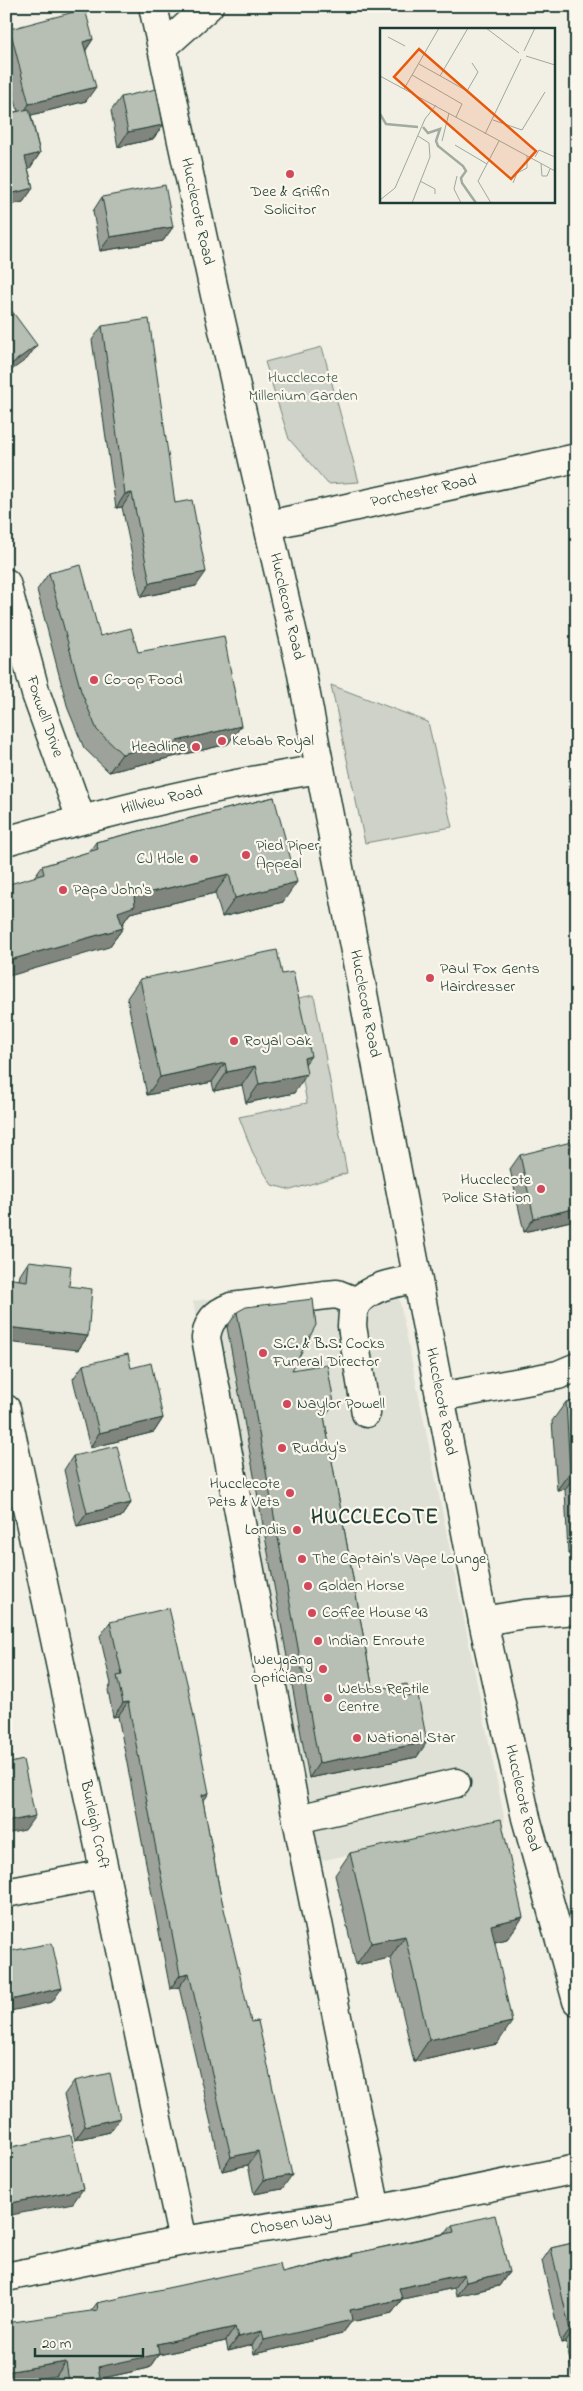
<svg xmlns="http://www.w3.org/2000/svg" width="583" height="2391" viewBox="0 0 583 2391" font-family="'Indie Flower',sans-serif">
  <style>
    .built { fill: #e0e1d6 }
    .green { fill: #cfd2c8; stroke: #77887e }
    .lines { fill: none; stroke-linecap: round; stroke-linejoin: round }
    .minor-casing { stroke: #1f3d34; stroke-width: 31 }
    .minor { stroke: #fbf7ec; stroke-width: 28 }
    .wall { fill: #9da39a; stroke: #1f3d34 }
    .shaded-wall { fill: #80857d; stroke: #1f3d34 }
    .building { fill: #b7beb3; stroke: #1f3d34 }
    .poi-dot { fill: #d1495b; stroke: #fbf7ec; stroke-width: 2 }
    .labels { text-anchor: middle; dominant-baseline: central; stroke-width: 4.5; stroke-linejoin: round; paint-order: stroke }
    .poi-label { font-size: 16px; fill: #1f3d34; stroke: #fbf7ec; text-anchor: start }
    .street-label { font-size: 16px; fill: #1f3d34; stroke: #fbf7ec }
    .park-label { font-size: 16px; fill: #425b52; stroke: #fbf7ec }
    .district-label { font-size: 21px; font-weight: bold; letter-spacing: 1px; fill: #1f3d34; stroke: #fbf7ec }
    .inset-river { fill: none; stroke: #a2aba1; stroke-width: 2.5 }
    .inset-road { fill: none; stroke: #9ea89e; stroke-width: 1 }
    .view { fill: #e8590c; fill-opacity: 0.15; stroke: #e8590c; stroke-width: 2.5 }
    .inset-edge { fill: none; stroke: #1f3d34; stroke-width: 2.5 }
  </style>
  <rect width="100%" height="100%" fill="#f2f0e5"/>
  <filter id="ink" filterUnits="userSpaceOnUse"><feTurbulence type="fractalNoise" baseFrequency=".02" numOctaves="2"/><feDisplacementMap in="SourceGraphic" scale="10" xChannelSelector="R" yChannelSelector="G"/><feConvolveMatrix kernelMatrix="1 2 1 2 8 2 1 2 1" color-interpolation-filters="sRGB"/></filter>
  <g filter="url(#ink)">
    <path class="built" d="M395,1278L505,1821L297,1866L193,1301Z"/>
    <path class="green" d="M322,347L359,482L328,484L289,439L265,362Z
      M331,685L428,722L452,827L365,843Z
      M314,995L347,1173L291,1190L272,1185L254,1156L239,1117L307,1103L288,1000Z"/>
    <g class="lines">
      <defs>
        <g id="minor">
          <path id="s1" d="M153,6L215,295L301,669L483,1621L526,1818L577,2001"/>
          <path d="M162,48L209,6"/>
          <path id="s2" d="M269,525L577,458"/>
          <path id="s3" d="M6,583L36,694L81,819"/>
          <path id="s4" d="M6,841C110,811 213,786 320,769"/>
          <path d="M357,1302L353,1312L352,1326L366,1413"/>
          <path d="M440,1397L558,1375L577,1367"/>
          <path id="s5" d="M6,1409L183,2241"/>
          <path d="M483,1621L525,1614L577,1610"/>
          <path d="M297,1819L456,1783"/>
          <path d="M6,1893L105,1874"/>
          <path d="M376,2210L297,1819L206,1338C208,1321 215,1313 231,1307L326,1295L337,1294L357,1302C374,1285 394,1283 417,1279"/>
          <path id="s6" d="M6,2277L183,2241L376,2210L577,2169"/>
        </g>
      </defs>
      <use href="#minor" class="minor-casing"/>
      <use href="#minor" class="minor"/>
    </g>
    <path class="wall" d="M10,29L93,39L86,50V101L31,115L40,153L30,168H28L33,188L23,202L6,206V114L18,111L6,67V34Z
      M121,97L163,125L153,139L118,147L111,111Z
      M102,197L173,227L163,241L100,251L93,211Z
      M102,326L175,503L196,586L141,597L122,507L116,508L92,340Z
      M49,573L100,636L138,652L241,726L228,744L109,772L84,748L68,709L37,590Z
      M274,797L283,902L222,917L215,893L130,913L122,925L123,928L109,947L34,877L42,866L89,852L96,842Z
      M282,974L305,1064L294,1093L246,1103L242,1085L214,1091L212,1082L147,1095L127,998L140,979Z
      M520,1155L575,1220L524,1232L510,1169Z
      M29,1261L69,1286L88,1336L78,1350L19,1280L20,1275Z
      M237,1312L292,1370L324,1417L373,1690L417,1757L309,1778L227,1327Z
      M83,1365L131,1368L163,1418L154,1432L90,1448L73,1379Z
      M577,1398V1554H568L565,1489L557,1490L552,1421L566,1402L574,1401Z
      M73,1456L131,1503L121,1517L77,1527L64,1470Z
      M110,1622L209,1793L203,1801L220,1892L282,2189L254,2194L248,2165L222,2171L179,1987L170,1989L118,1716L113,1717L108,1690L111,1684L100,1636Z
      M350,1853L523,1917L507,1939L495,1942L497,2044L414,2062L390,1958L356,1965L335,1875Z
      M74,2081L110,2132L75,2140L64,2095Z
      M452,2225L509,2272L499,2286L456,2296L454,2288L402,2299L392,2313L351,2322L342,2334L254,2354L252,2345L228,2351L226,2341L158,2355L149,2368L99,2379L95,2385H58L56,2376L91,2311L97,2303L282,2273L350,2256L352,2254L446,2233Z
      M577,2242V2385H575L566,2342L561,2343L542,2261L551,2248Z"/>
    <path class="shaded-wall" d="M93,39L83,54V42Z
      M96,87L86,101L20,118L29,104Z
      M163,125L153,139L118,147L128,132Z
      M40,153L30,168L15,171L25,157Z
      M33,188L23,202L6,206V195Z
      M173,227L163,241L100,251L110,237Z
      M37,345L27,359L6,374V368Z
      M132,493L122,507L116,508L125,494Z
      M206,572L196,586L141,597L150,583Z
      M241,726L228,744L109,772L122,754Z
      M229,874L215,893L130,913L121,926L118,912L134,896Z
      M297,882L283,902L222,917L235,898Z
      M123,928L109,947L6,977V961Z
      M311,1056L297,1075L304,1058Z
      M225,1063L212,1082L147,1095L160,1077Z
      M255,1066L242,1085L214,1091L227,1072Z
      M307,1074L294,1093L246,1103L259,1084Z
      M577,1208V1217L575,1220L524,1232L534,1218Z
      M6,1327L88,1336L78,1350L6,1342Z
      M334,1403L324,1418L322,1405Z
      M163,1418L154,1432L90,1448L99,1433Z
      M577,1471V1473L565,1489L557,1490L570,1472Z
      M131,1503L121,1517L77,1527L87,1513Z
      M577,1542V1554H568Z
      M128,1702L118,1716L113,1717L123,1703Z
      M427,1742L417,1757L309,1778L319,1763Z
      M209,1793L199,1808L202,1795Z
      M35,1816L25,1830L6,1834V1822Z
      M523,1917L507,1939L475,1946L491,1925Z
      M405,1936L390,1958L356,1965L371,1943Z
      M189,1973L179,1987L170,1989L180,1975Z
      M62,1988L52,2002L6,2012V2001Z
      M512,2022L497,2044L414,2062L429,2040Z
      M120,2118L110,2132L75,2140L85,2126Z
      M258,2151L248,2165L222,2171L231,2157Z
      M292,2175L282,2189L254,2194L264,2180Z
      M83,2189L73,2203L6,2216V2204Z
      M509,2272L499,2286L456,2296L466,2282Z
      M464,2274L454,2288L389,2302L399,2288Z
      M402,2299L392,2313L351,2322L342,2334L254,2354L264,2340L350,2310Z
      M235,2327L226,2341L158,2355L149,2368L99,2379L95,2385H67L69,2382L98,2367L157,2344Z
      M575,2329L566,2342L561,2343L570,2330Z
      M262,2331L252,2345L228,2351L238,2337Z
      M66,2362L56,2376L6,2384V2372Z"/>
    <path class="building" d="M85,9L93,39L83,42L96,87L29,104L10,29Z
      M156,89L163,125L128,132L121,97Z
      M29,109L40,153L25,157L33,188L6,195V114Z
      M165,185L173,227L110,237L102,197Z
      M6,303L37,345L6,368Z
      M149,319L175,503L192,500L206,572L150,583L132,493L125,494L102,326Z
      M81,565L100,636L131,628L138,652L224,636L241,726L122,754L97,730L81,691L49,573Z
      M274,797L297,882L235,898L229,874L134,896L135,906L118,912L123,928L6,961V885L44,874L42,866L98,849L96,842Z
      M277,950L282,974L293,972L311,1056L304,1058L307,1074L259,1084L255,1066L227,1072L225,1063L160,1077L140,979Z
      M571,1142L577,1170V1208L534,1218L520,1155Z
      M29,1261L71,1266L69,1286L92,1289L88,1336L6,1327V1278L27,1281Z
      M313,1299L316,1325L292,1370L327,1364L334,1403L322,1405L373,1690L407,1684L409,1696L418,1695L427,1742L319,1763L237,1312L246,1307Z
      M128,1354L131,1368L151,1363L163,1418L99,1433L83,1365Z
      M577,1401V1471L570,1472L566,1402Z
      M117,1446L131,1503L87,1513L73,1456Z
      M169,1608L188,1687L209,1793L202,1795L220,1892L251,2022L258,2021L292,2175L264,2180L258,2151L231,2157L189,1973L180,1975L128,1702L123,1703L117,1676L122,1675L110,1622Z
      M23,1760L35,1816L6,1822V1764Z
      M501,1819L523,1917L491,1925L512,2022L429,2040L405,1936L371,1943L350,1853Z
      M52,1943L62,1988L6,2001V1952Z
      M110,2073L120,2118L85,2126L74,2081Z
      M71,2135L83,2189L6,2204V2148Z
      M495,2215L509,2272L466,2282L464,2274L399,2288L402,2299L350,2310L352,2320L264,2340L262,2331L238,2337L235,2327L157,2344L159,2354L98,2367L100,2377L69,2382L66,2362L6,2372V2323L98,2310L97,2303L280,2264L282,2273L353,2256L352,2254L454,2232L452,2225Z
      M577,2242V2338L575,2329L570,2330L551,2248Z"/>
  </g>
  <g class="poi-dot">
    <circle cx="290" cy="174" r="5"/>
    <circle cx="94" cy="680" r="5"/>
    <circle cx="222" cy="741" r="5"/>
    <circle cx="196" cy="747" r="5"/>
    <circle cx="246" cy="855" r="5"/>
    <circle cx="194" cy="859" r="5"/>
    <circle cx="63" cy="890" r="5"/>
    <circle cx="430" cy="978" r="5"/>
    <circle cx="234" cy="1041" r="5"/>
    <circle cx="541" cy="1189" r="5"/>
    <circle cx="263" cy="1353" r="5"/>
    <circle cx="287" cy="1404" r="5"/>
    <circle cx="282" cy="1448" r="5"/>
    <circle cx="290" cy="1493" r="5"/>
    <circle cx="297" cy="1530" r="5"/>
    <circle cx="302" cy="1559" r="5"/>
    <circle cx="308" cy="1586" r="5"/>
    <circle cx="312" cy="1613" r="5"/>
    <circle cx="318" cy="1641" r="5"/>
    <circle cx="323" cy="1669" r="5"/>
    <circle cx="328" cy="1698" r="5"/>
    <circle cx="357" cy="1738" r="5"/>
  </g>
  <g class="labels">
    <g class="poi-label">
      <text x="290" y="192" text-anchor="middle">Dee &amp; Griffin<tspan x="290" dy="18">Solicitor</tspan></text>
      <text x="104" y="680">Co-op Food</text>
      <text x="232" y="741">Kebab Royal</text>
      <text x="186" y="747" text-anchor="end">Headline</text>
      <text x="256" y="846">Pied Piper<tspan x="256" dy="18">Appeal</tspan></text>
      <text x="184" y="859" text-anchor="end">CJ Hole</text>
      <text x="73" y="890">Papa John's</text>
      <text x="440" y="969">Paul Fox Gents<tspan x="440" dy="18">Hairdresser</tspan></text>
      <text x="244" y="1041">Royal Oak</text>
      <text x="531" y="1180" text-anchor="end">Hucclecote<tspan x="531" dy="18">Police Station</tspan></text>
      <text x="273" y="1344">S.C. &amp; B.S. Cocks<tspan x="273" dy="18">Funeral Director</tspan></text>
      <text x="297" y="1404">Naylor Powell</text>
      <text x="292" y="1448">Ruddy's</text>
      <text x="280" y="1484" text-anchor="end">Hucclecote<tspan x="280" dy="18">Pets &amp; Vets</tspan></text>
      <text x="287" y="1530" text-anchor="end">Londis</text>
      <text x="312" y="1559">The Captain's Vape Lounge</text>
      <text x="318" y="1586">Golden Horse</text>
      <text x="322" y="1613">Coffee House 43</text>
      <text x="328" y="1641">Indian Enroute</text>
      <text x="313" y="1660" text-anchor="end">Weygang<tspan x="313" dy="18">Opticians</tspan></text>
      <text x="338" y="1689">Webbs Reptile<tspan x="338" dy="18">Centre</tspan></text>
      <text x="367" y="1738">National Star</text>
    </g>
    <g class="street-label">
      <text stroke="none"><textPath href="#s1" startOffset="210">Hucclecote Road</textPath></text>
      <text stroke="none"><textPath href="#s2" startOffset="158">Porchester Road</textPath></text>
      <text stroke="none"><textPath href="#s1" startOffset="615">Hucclecote Road</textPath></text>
      <text stroke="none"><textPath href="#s3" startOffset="139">Foxwell Drive</textPath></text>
      <text stroke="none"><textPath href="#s4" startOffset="161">Hillview Road</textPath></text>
      <text stroke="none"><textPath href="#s1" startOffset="1020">Hucclecote Road</textPath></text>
      <text stroke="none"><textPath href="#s1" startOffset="1425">Hucclecote Road</textPath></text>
      <text stroke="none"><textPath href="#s1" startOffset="1830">Hucclecote Road</textPath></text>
      <text stroke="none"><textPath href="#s5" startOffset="425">Burleigh Croft</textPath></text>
      <text stroke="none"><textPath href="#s6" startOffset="290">Chosen Way</textPath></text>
    </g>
    <g class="park-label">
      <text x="303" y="378">Hucclecote<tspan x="303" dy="18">Millenium Garden</tspan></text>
    </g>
    <g class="district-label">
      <text x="375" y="1518">HUCCLECOTE</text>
    </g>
  </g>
  <g transform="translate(380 28)">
    <rect width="175" height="175" fill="#f2f0e5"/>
    <path class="inset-river" d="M0,86L6,96L38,99M43,99L48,105L60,101L56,113L58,118L83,138L86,143L81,150L82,155L96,175"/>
    <path class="inset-road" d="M106,0L139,25M8,9L25,18M144,23L155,0M146,28L175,37M39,36L87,63L98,44L92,35M32,47L82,76L76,89M0,48L175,143M60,48L88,0M24,61L59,0M113,92L142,102L165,64M105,106L141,31M62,113L69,85M75,117L107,136M155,129L159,122L175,129M161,136L162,148H167L170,141M77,148L74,161L81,175M40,153L55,161V166M133,155L137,145L147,140V128M0,172L15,160L45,91L56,77M32,175L50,129L49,115L38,108M111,175L98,153L119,113"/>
    <path class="view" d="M39,21L156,123L131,151L14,49Z"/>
    <rect width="175" height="175" class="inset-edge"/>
  </g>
  <rect width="583" height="2391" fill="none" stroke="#fbf7ec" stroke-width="25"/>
  <rect x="12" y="12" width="558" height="2366" fill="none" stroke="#1f3d34" stroke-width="2" filter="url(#ink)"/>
  <path d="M35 2348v8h108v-8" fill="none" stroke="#1f3d34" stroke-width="2.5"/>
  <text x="42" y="2348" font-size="15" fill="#1f3d34" stroke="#fbf7ec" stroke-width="4" paint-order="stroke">20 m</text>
</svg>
